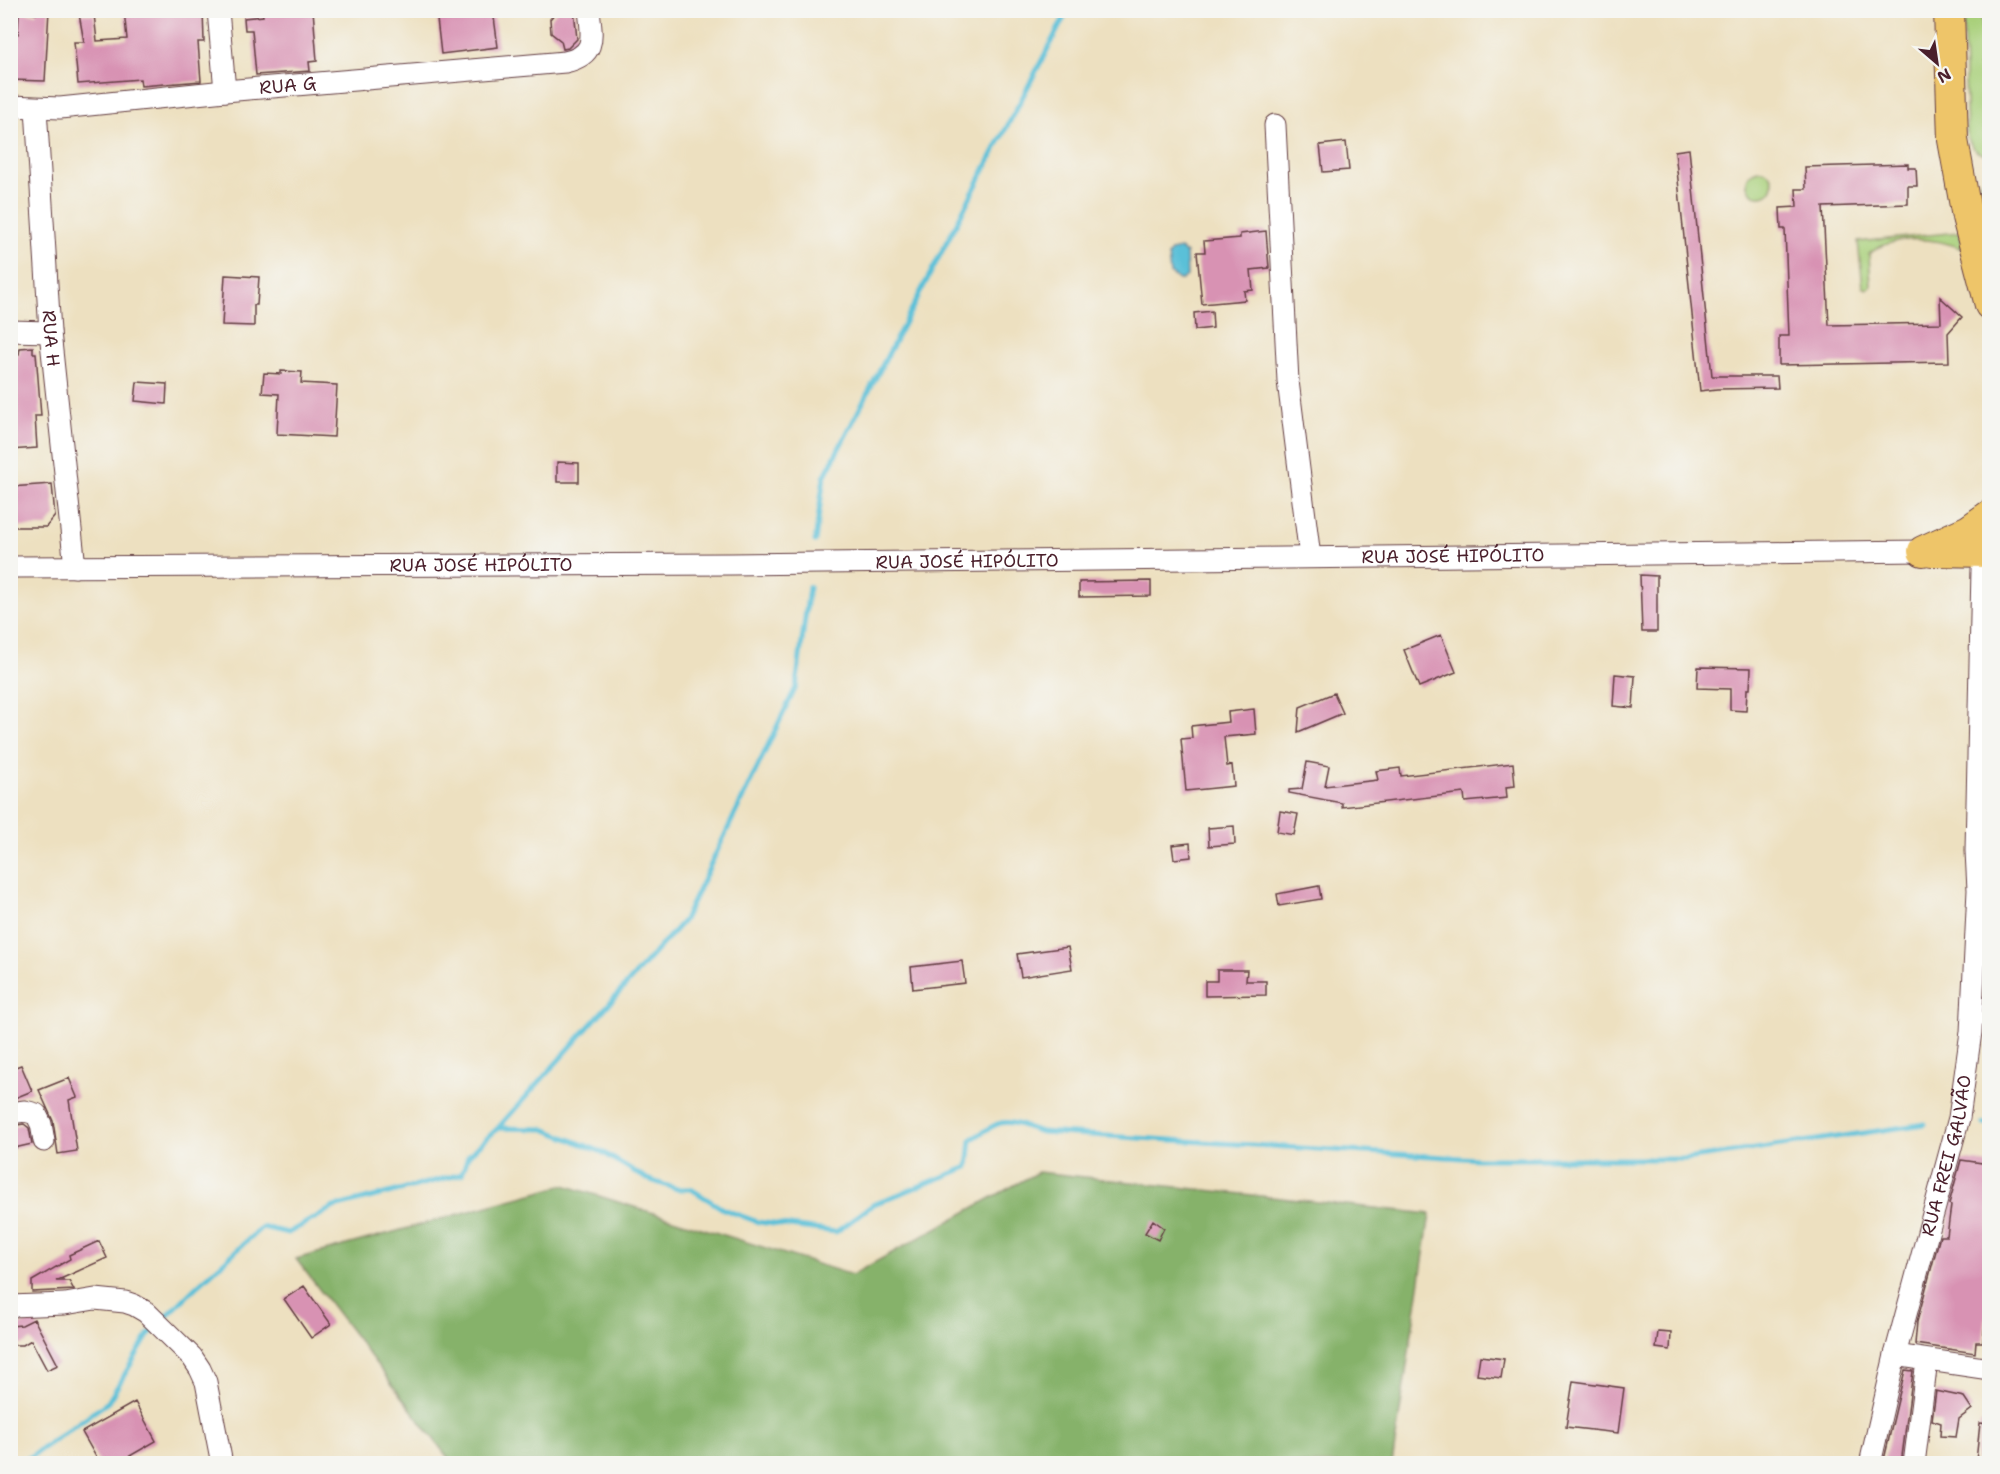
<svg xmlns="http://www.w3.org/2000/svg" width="2000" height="1474" viewBox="0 0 2000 1474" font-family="'Shantell Sans',sans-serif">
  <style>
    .green { fill: #a9d07a; stroke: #7a7852; stroke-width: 1.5 }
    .forest { fill: #86b26a; stroke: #68684a; stroke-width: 1.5 }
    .water { fill: #5ac0d8; stroke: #527082; stroke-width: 1.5 }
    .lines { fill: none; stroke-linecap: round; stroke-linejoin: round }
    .stream { stroke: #5ac0d8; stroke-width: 5 }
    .building { fill: #d892b3 }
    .minor-casing { stroke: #623c41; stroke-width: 23 }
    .highway-casing { stroke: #623c41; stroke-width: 32 }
    .path { stroke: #623c41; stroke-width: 3; stroke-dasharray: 1.5 4.5; stroke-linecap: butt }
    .minor { stroke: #fff; stroke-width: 21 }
    .highway { stroke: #eec569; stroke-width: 30 }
    .labels { text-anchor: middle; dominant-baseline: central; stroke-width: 4.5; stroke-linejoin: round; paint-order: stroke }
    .street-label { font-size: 18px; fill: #4a1f2b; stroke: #f6f6f2 }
  </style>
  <rect width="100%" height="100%" fill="#f6f6f2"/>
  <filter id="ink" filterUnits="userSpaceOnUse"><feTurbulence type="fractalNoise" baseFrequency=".0167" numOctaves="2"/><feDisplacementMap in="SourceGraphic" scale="12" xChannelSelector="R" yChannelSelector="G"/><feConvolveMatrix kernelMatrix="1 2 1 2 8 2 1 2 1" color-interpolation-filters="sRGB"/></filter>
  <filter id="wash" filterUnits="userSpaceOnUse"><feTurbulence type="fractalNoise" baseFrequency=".008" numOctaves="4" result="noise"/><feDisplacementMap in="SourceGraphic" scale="24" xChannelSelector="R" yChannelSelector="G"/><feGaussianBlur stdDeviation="1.35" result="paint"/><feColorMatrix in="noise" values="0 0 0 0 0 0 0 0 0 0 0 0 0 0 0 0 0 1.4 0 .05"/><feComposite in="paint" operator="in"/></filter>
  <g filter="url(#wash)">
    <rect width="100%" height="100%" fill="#ede0c0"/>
    <path class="green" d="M1963,11H1981L1989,155C1975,154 1972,148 1967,136Z
      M1747 183a13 13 0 1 1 26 0a13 13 0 1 1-26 0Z
      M1989,175V263L1979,198L1980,181Z
      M1959,232L1963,249C1934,237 1894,234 1869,254L1871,286L1867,289L1863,287L1858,242Z"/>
    <path class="forest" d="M1038,1172L1430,1214L1392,1464L452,1463L296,1259L564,1185L852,1275Z"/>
    <path class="water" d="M1180,249L1186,253L1187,276L1182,280H1179L1170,273L1168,255L1171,251Z"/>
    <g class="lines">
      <path class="stream" d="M815,541L824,477L1068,10
        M1984,1124L1990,1123
        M498,1128L544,1129L602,1152L647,1179L677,1189H691L723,1209L758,1222L836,1232L874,1204L968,1167L971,1140C1005,1117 1003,1119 1041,1132L1478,1159H1686L1925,1124
        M162,1321L195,1288L262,1227L288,1233L334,1207L462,1174L468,1156L498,1128L684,920L796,687L809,587
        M20,1464L108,1402L149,1334L156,1328"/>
    </g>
    <g id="blocks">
      <path class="building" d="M36,10H49L45,81L10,80V33L18,34L19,12L36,14Z
        M124,10H203L204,42H198L201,81L141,86L140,79L78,84L74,42H84L79,14H94L97,41L127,39Z
        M262,10H313L317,61L309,62L310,71L256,75L252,30H245L244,18L263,16Z
        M436,10H493L498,47L441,54Z
        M558,10H574L577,39L568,48L563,49L561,41L551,33L550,19Z
        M1346,142L1349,170L1323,172L1320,145Z
        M1689,149L1712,376H1777L1778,388L1717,389L1700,391L1675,151Z
        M1908,164V168H1916L1917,186H1908V204L1823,207L1829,325L1941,323L1940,297L1962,317L1948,333L1949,362L1779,365V336H1789L1785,229H1781L1780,208L1797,207L1796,189H1806L1805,167Z
        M1266,231L1269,268L1251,270L1253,290L1244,291L1245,300L1202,304L1197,252H1205L1204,241L1240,238V234Z
        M225,275L259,277L257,305H254V326L222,325Z
        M1212,311L1213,328L1195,330L1194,313Z
        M33,347V353H36L41,416H35L37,448L10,450V355L19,354L20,348Z
        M281,371L302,372L301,383L337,385L334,437L277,434L279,394L262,393L264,373L281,374Z
        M137,382L167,384L166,404L135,401Z
        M557,462L579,463V482H557Z
        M52,484L55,516L46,527H10V487Z
        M1640,575L1657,576V632H1642Z
        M1151,581V596L1079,597V582Z
        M1441,635L1456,672L1419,687L1404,650Z
        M1698,667L1751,668L1750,689H1747L1746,711L1730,710V689L1697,688Z
        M1615,674L1635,676L1633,708L1613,706Z
        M1334,693L1343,713L1298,732L1300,707Z
        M1254,709L1256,734L1224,737L1227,766L1232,765L1234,786L1186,791L1181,739L1192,738L1191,726L1229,722L1228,712Z
        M1307,762L1329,766L1325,786L1378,780L1376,771L1400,768L1401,776L1513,763L1515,786L1506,787L1507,798L1465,802L1464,793L1342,807V803L1289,793V790L1302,789Z
        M1280,811L1298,814L1294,835L1277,832Z
        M1234,826L1235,844L1209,846L1208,828Z
        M1190,843L1191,857L1174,859L1172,845Z
        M1319,886L1321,899L1279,906L1277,894Z
        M1068,947L1072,969L1021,977L1017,954Z
        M962,961L965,983L913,989L911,967Z
        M1217,970H1247L1246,981H1266V995L1205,996V981H1217Z
        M21,1065L32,1091L10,1100V1069Z
        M69,1078L77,1097L69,1100L77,1151L58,1154L53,1121L39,1090Z
        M24,1124L29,1128L32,1144L10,1149V1126Z
        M1961,1160L1989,1164V1292L1983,1342H1976L1975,1353L1915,1344L1917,1322L1940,1236H1947L1951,1205L1949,1204Z
        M1153,1220L1164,1228L1158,1240L1145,1233Z
        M99,1241L107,1258L56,1281H69L74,1290L32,1292V1281L70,1259L69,1255Z
        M304,1286L331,1324L311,1338L284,1299Z
        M34,1319L58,1365L47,1370L31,1340L23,1345H10V1326L22,1325Z
        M1658,1332L1671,1333L1670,1350L1656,1348Z
        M1480,1356L1504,1359L1501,1378L1477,1375Z
        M1905,1370L1913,1371L1901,1464H1883Z
        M1573,1381L1624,1388L1618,1433L1566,1427Z
        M1936,1391L1964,1397L1972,1409L1959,1419L1956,1437L1940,1436L1941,1423L1932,1420Z
        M135,1402L156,1441L116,1464H100L82,1432Z
        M1980,1423L1989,1424V1462L1976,1461Z"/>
    </g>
  </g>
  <g filter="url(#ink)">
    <use href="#blocks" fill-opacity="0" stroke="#623c41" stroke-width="1.5"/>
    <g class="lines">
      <defs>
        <g id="minor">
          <path d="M218,10L225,91"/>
          <path id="s1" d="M10,106L60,108L225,91L565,62C597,55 592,37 589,10"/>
          <path id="s2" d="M36,108L50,332L75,567"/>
          <path d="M1275,125L1288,381L1310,557"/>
          <path d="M10,331L50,332"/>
          <path id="s3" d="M10,567L732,564L1923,551"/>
          <path d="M10,1113L25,1111L36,1114L41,1124L44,1141"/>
          <path d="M10,1306L65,1304L95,1299L125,1302L134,1305L146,1312L192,1357L200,1369L206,1382L222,1464"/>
          <path d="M1895,1355L1990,1369"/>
          <path id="s4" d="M1870,1464L1895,1355L1959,1118L1971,1032L1978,890L1976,851L1982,569L1985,552"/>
          <path d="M1914,1464L1927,1361"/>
        </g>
        <path id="highway" d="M1949,10L1953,140L1967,217L1990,305
          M1923,551L1969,530L1990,515
          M1932,551L1990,552"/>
      </defs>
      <use href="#minor" class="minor-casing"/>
      <use href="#highway" class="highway-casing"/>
      <path class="path" d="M1982,10L1983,39L1990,104"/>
      <use href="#minor" class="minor"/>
      <use href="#highway" class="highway"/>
    </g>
  </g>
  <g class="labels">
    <g class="street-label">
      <text stroke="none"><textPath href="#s1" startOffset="279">RUA G</textPath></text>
      <text stroke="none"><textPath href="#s2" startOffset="231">RUA H</textPath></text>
      <text stroke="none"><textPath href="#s3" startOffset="1443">RUA JOSÉ HIPÓLITO</textPath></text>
      <text stroke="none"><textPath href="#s3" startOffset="957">RUA JOSÉ HIPÓLITO</textPath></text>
      <text stroke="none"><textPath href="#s3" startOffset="471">RUA JOSÉ HIPÓLITO</textPath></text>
      <text stroke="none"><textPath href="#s4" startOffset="318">RUA FREI GALVÃO</textPath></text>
    </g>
  </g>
  <rect width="2000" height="1474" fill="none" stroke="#f6f6f2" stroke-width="36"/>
  <g transform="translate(1937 63) rotate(151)" stroke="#f6f6f2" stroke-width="4.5" paint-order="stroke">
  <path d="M0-4.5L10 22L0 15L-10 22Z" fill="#4a1f2b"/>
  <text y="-9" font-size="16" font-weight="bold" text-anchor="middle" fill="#4a1f2b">N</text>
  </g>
</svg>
